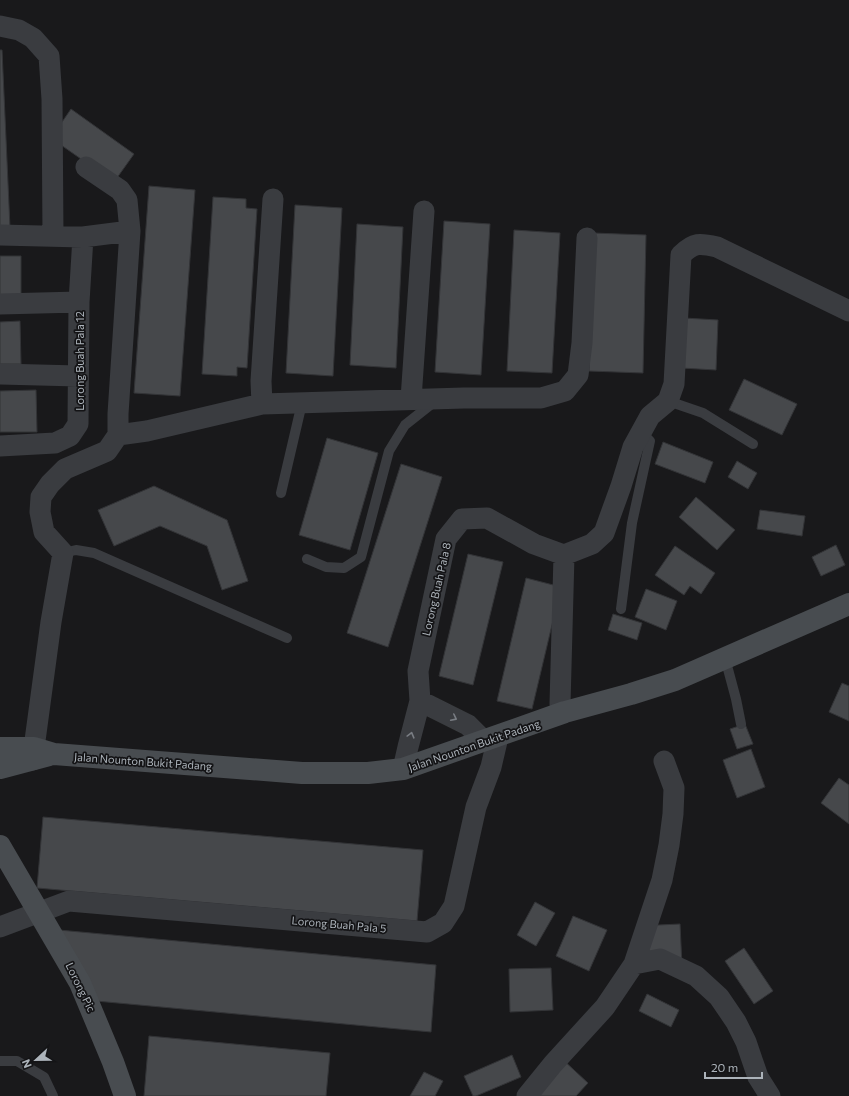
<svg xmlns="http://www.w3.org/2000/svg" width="849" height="1096" viewBox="0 0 849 1096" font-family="Commissioner,sans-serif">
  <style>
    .building { fill: #46484b; stroke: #333437 }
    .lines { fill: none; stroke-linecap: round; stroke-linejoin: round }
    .lane { stroke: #3a3c40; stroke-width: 10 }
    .street { stroke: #3a3c40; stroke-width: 21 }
    .secondary { stroke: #484c50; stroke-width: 22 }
    .oneway { stroke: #797d83 }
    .labels { text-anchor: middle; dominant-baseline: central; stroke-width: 3.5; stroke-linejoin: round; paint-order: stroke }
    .street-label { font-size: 11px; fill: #acb3ba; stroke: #141416 }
  </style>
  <rect width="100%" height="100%" fill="#19191b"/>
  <path class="building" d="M0,50H2L10,228H0Z
    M71,109L134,154L114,182L51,138Z
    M149,186L195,190L180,396L134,393Z
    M213,197L246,199V208L257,209L247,368L237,367V376L202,374Z
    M295,205L342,208L333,376L286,373Z
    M444,221L490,224L481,375L435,372Z
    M357,224L403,227L396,368L350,365Z
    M514,230L560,233L552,373L507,371Z
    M593,233L646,235L643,373L589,371Z
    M0,256H21V299H0Z
    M684,318L718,320L716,370L681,368Z
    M20,321L21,364H0V322Z
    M744,379L797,404L782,435L729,410Z
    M36,390L37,432H0V391Z
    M327,438L378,453L350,550L299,535Z
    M663,442L713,462L705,483L655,464Z
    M737,461L757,473L748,489L728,477Z
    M401,464L442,477L388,647L347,633Z
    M154,486L227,520L248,581L222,590L207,546L160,526L114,546L98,510Z
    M696,497L735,530L717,550L679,517Z
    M760,510L805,516L802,536L757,529Z
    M836,545L845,565L821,576L812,557Z
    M675,546L715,573L701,594L690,586L684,595L655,575Z
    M468,554L503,562L473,685L439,676Z
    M526,578L561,587L532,709L497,701Z
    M646,589L677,601L666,630L635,617Z
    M613,614L642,623L637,640L608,630Z
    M842,683L849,686V721L829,712Z
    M745,724L753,744L737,749L730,729Z
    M751,749L765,787L737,798L723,760Z
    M839,778L849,785V824L821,803Z
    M43,817L423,850L417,921L37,888Z
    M535,902L555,913L536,946L517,935Z
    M573,916L607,930L589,971L556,956Z
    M680,924L682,966L640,968L638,926Z
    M59,930L436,965L431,1032L96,1001Z
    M744,948L773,991L754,1004L725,961Z
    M551,968L553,1010L510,1012L509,969Z
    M647,994L679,1010L671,1027L639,1011Z
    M149,1036L330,1053L326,1096H144Z
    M512,1055L521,1077L476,1096H473L464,1076Z
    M560,1057L588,1083L576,1096H525Z
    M424,1072L443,1081L435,1096H410Z"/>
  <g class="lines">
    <path class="lane" d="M668,401L703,413L753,444
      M281,493L302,403
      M63,553L76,550L94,553L287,638
      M307,559L326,567L344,568L361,557L389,451L405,425L434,402
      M621,609L632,523L650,441L641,432
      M725,658L736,699L741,724
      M0,1061H17L44,1077L53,1096"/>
    <path class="street" d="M0,26L19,30L33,38L49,56L52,99L53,235
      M86,167L120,190L127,200L130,231L118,414V435
      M0,235L83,237L130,231
      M0,304L79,302
      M0,374L78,376
      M411,399L424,211
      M262,404L261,381L273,199
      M0,446L55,443L70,436L78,424L79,302L83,237
      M420,701L468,725L484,741
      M565,712L560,704L564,555L592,544L604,533L621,486L633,447L650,416L668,401L674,384L681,255C694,242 700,243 717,247L849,311
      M33,760L34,748L51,622L63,553L44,532L40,512L41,497L50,484L65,469L107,451L118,435L147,431L262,404L464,398H541L565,391L578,375L582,343L587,238
      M403,769L408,747L420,701L418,671L446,539L462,519L487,518L534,544L564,555
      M0,927L69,901L427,932L443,923L454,906L476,807L491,767L498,737
      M634,964L660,959L696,976L719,997L736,1022L746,1042L758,1077L770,1096
      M527,1096L553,1064L605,1007L634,964L662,880L669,845L673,814L674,788L664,761"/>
    <path class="secondary" d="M0,748H34L54,754L302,773H368L403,769L565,712L631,694L675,680L849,604
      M0,768L49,755
      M0,846L80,983L113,1062L125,1096"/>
  </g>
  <defs><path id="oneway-chevron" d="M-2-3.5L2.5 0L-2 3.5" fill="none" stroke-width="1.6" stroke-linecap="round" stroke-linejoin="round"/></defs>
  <g class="oneway">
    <use href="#oneway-chevron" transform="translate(454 718) rotate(27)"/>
    <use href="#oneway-chevron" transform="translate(411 735) rotate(-75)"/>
  </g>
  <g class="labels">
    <g class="street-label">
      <text transform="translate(79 361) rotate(-90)">Lorong Buah Pala 12</text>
      <text transform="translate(436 589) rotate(-77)">Lorong Buah Pala 8</text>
      <text transform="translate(474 745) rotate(-19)">Jalan Nounton Bukit Padang</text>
      <text transform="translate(143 761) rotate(4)">Jalan Nounton Bukit Padang</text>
      <text transform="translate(339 924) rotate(5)">Lorong Buah Pala 5</text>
      <text transform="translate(81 987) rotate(64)">Lorong Pic</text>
    </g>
  </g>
  <g transform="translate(36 1060) rotate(248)" stroke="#141416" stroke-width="3" paint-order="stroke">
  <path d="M0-3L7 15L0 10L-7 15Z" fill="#acb3ba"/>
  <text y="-6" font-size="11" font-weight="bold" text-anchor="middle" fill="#acb3ba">N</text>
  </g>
  <path d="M705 1072v6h57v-6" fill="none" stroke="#acb3ba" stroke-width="2"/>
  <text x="711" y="1072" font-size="12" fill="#acb3ba" stroke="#141416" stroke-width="3" paint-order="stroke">20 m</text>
</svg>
